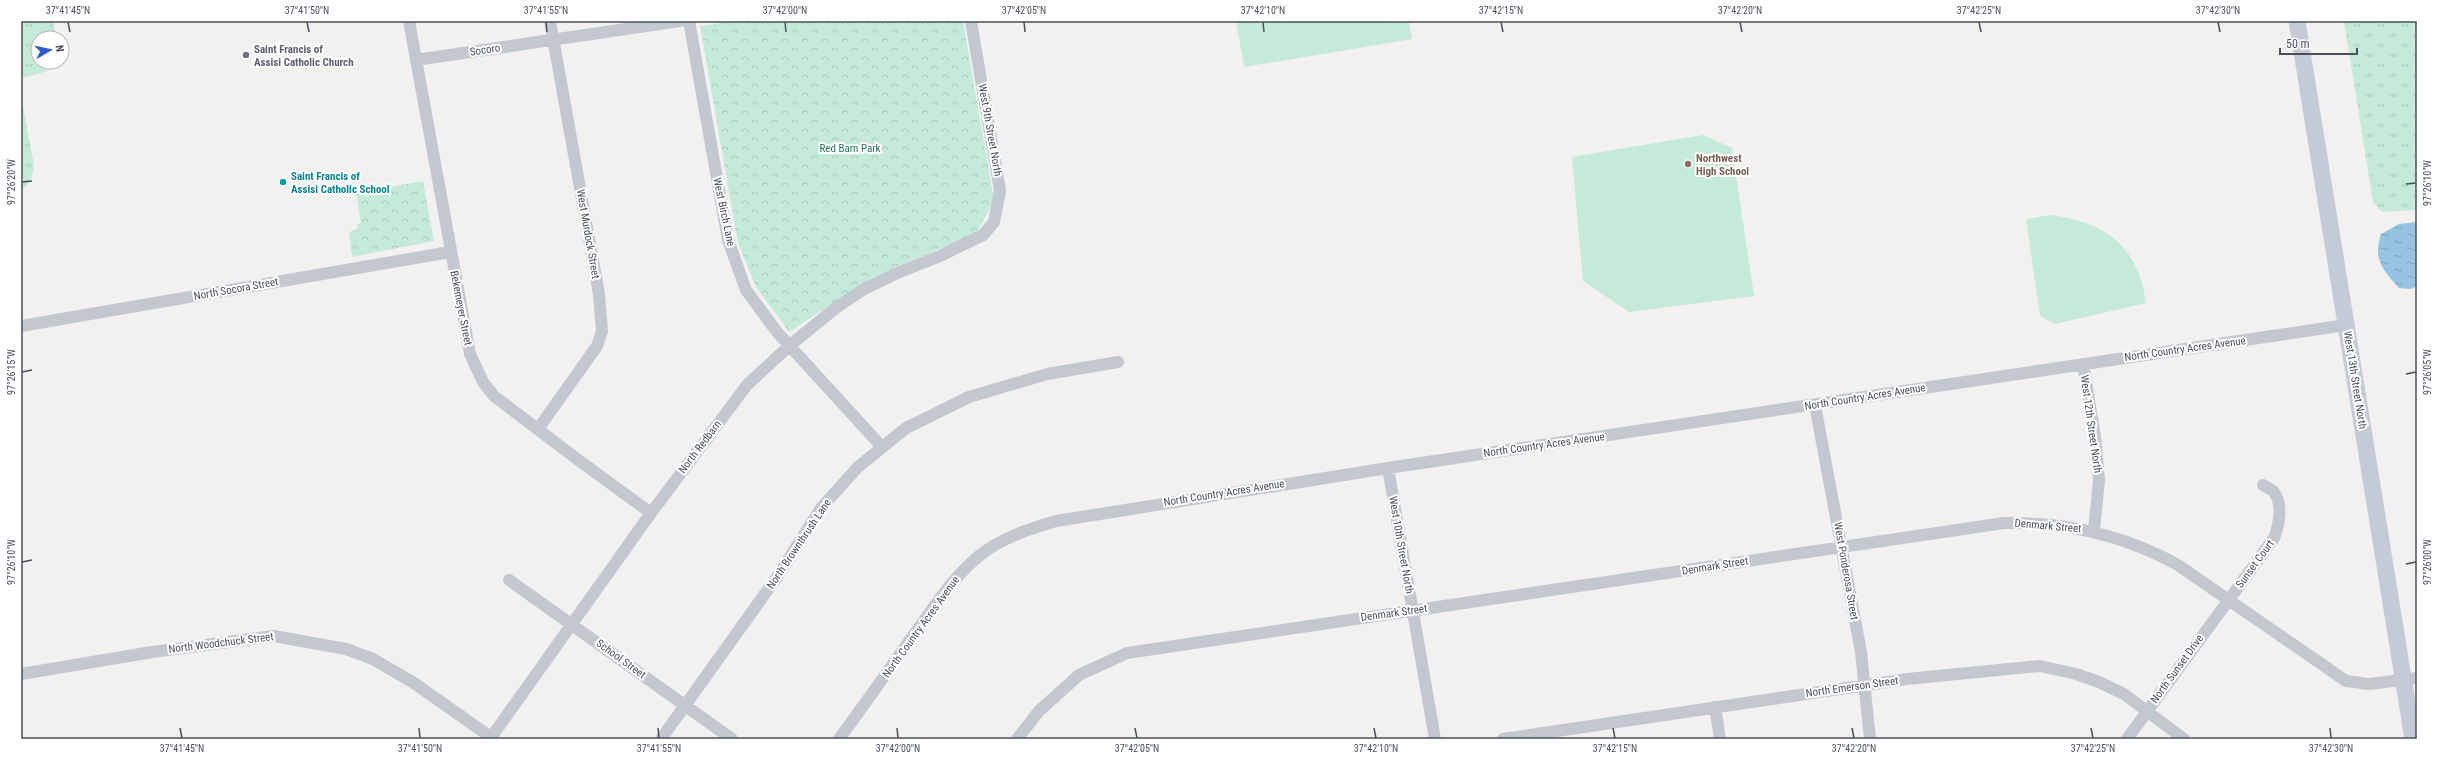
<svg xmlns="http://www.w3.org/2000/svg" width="2438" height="760" viewBox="0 0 2438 760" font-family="'Roboto Condensed',sans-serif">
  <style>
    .grass { fill: url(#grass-tufts) }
    .park { fill: url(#park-crowns) }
    .garden { fill: #c5eada }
    .water { fill: url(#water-ripples) }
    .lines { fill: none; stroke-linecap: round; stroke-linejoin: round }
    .street { stroke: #c3c8d0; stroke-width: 12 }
    .secondary { stroke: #c5cbd6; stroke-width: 17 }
    .ticks { fill: none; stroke: #4a505b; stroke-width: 1.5 }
    .worship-dot { fill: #6b7280; stroke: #fff; stroke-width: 1.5 }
    .education-dot { fill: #8d6e63; stroke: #fff; stroke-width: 1.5 }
    .culture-dot { fill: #0f9aa8; stroke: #fff; stroke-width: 1.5 }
    .labels { text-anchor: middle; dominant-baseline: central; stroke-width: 4; stroke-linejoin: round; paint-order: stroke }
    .worship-label { font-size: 11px; font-weight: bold; fill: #5b616d; stroke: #fff; text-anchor: start }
    .street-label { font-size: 11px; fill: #4a505b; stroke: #fff }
    .park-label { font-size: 11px; fill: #23745a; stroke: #fff }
    .education-label { font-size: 11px; font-weight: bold; fill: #785e54; stroke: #fff; text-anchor: start }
    .culture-label { font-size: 11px; font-weight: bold; fill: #0d838f; stroke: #fff; text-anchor: start }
    .neatline { fill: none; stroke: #4a505b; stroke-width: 1.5 }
    .ticks-label { font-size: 10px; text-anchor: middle; fill: #4a505b }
  </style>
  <defs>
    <pattern id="grass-tufts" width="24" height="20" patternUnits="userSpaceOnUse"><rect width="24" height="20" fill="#c5eada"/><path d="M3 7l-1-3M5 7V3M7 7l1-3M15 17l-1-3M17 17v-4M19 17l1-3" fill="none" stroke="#abcabd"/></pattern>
    <pattern id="park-crowns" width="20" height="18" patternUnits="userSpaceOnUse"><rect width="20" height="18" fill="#c5eada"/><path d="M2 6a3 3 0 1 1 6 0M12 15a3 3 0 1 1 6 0" fill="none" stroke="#abcabd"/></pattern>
    <pattern id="water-ripples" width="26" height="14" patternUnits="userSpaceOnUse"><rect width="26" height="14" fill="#97c5e1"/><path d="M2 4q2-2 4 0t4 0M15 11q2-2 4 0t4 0" fill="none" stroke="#7da2b9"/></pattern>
  </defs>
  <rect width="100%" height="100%" fill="#f2f1f0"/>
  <path class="grass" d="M21,21H53L56,38H38V62H55C48,74 33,75 21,78Z
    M2344,21H2417V210L2382,212L2373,202Z
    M21,96L34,165C33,177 30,183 21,191Z"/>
  <path class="park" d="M735,21H963L994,200L976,234L873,277L789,332L756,287L738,243L700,26Z
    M423,181L434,241L352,257L349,232L358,229L357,224L361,223L356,193Z"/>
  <path class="garden" d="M1236,21H1409L1412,39L1244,67Z
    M1703,135L1732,148L1754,296L1629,312L1583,281L1572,157Z
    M2050,215C2105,222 2138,245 2146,303L2055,324L2040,316L2026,219Z"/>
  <path class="water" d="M2417,222V286L2411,289L2399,288C2382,269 2373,259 2381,234L2399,224Z"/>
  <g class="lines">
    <path class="street" d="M409,21L470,354L483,382L494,396L577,459L651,513
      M689,21L728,240L746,290L777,332L882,447
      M416,60L680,21
      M21,326L450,252
      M2083,364L2095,436L2099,480L2094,531
      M1815,405L1861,652L1870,739
      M538,429L597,346L602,331L599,294L550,21
      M1388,468L1435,739
      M509,580L732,739
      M21,674L152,652L274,636L346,649L373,659L414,683L492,738
      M1715,707L1720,739
      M490,739L651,513L747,385L789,346L837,307L864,289L895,274L940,256L983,235L994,222L1000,191L971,21
      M661,739L777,577L821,508L858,467L906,428L969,397L1047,374L1118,362
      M839,739C865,704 890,668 915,633C935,606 953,577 979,556C1001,538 1029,529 1056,521L1388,468L2346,325
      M1017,739L1039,711L1079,675L1127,653L2004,523C2065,522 2124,535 2178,565L2346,681L2369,684L2417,678
      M1503,739L1907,679L2040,666L2076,674L2099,682L2124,694L2184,739
      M2127,739L2274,538C2279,526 2283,504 2274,492C2271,489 2266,487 2263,485"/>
    <path class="secondary" d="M2297,21L2413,739"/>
  </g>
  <path class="ticks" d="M68,22L70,32M307,22L309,32M546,22L547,32M785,22L786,32M1024,22L1025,32M1263,22L1264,32M1501,22L1503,32M1740,22L1742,32M1979,22L1981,32M2218,22L2220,32M22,182L32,181M2406,184L2416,183M22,372L32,370M2406,374L2416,372M22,562L32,560M2406,564L2416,562M180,728L182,738M419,728L420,738M658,728L659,738M897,728L898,738M1135,728L1137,738M1374,728L1376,738M1613,728L1615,738M1852,728L1854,738M2091,728L2093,738M2330,728L2331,738"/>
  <circle class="worship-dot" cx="246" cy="55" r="4"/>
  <circle class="education-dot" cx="1688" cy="164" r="4"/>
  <circle class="culture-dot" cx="283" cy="182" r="4"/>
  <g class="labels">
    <g class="worship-label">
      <text x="254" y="49">Saint Francis of<tspan x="254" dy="13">Assisi Catholic Church</tspan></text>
    </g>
    <g class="street-label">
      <text transform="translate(485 50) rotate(-9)">Socoro</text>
      <text transform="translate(990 130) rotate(80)">West 9th Street North</text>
      <text transform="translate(724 212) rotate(78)">West Birch Lane</text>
      <text transform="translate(588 234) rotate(80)">West Murdock Street</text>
      <text transform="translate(236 289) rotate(-10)">North Socora Street</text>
      <text transform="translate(461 308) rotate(79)">Bekemeyer Street</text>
      <text transform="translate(2185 349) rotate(-8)">North Country Acres Avenue</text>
      <text transform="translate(2355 380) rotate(81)">West 13th Street North</text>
      <text transform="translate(1865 397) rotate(-9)">North Country Acres Avenue</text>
      <text transform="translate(2091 424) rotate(82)">West 12th Street North</text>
      <text transform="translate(1544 445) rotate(-8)">North Country Acres Avenue</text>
      <text transform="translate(700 447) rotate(-53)">North Redbarn</text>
      <text transform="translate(1224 493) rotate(-9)">North Country Acres Avenue</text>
      <text transform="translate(2048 526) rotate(5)">Denmark Street</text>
      <text transform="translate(799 544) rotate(-56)">North Brownthrush Lane</text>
      <text transform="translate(1401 545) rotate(80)">West 10th Street North</text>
      <text transform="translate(2255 564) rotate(-54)">Sunset Court</text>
      <text transform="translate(1715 566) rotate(-9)">Denmark Street</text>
      <text transform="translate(1846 571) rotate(80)">West Ponderosa Street</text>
      <text transform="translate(1394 613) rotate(-8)">Denmark Street</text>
      <text transform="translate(921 627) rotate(-54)">North Country Acres Avenue</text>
      <text transform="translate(221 643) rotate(-7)">North Woodchuck Street</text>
      <text transform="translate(621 659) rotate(36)">School Street</text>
      <text transform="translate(2177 669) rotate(-54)">North Sunset Drive</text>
      <text transform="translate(1852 687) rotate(-8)">North Emerson Street</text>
    </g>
    <g class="park-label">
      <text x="850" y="148">Red Barn Park</text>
    </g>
    <g class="education-label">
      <text x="1696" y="158">Northwest<tspan x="1696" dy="13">High School</tspan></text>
    </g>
    <g class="culture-label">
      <text x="291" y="176">Saint Francis of<tspan x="291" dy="13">Assisi Catholic School</tspan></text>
    </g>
  </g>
  <rect width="2438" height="760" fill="none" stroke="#ffffff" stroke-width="44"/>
  <g transform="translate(50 50) rotate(81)"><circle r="19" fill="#ffffff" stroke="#b7b9bd"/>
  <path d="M0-3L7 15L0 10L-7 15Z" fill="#3059cc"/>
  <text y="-6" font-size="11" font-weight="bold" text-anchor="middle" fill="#4a505b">N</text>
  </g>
  <path d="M2280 48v6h77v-6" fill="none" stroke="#4a505b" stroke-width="2"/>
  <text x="2286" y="48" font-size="12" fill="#4a505b" stroke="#ffffff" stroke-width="3" paint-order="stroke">50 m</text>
  <rect x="22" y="22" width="2394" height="716" class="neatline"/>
  <g class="ticks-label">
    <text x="68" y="14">37°41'45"N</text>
    <text x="307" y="14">37°41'50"N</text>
    <text x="546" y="14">37°41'55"N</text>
    <text x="785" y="14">37°42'00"N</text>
    <text x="1024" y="14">37°42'05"N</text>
    <text x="1263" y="14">37°42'10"N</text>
    <text x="1501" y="14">37°42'15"N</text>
    <text x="1740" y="14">37°42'20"N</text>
    <text x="1979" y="14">37°42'25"N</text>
    <text x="2218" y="14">37°42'30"N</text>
    <text transform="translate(11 182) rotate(-90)" y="4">97°26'20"W</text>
    <text transform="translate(2427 183) rotate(-90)" y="4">97°26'10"W</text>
    <text transform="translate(11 372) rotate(-90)" y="4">97°26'15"W</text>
    <text transform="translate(2427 372) rotate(-90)" y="4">97°26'05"W</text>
    <text transform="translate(11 562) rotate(-90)" y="4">97°26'10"W</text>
    <text transform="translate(2427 562) rotate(-90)" y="4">97°26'00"W</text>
    <text x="182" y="752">37°41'45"N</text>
    <text x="420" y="752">37°41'50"N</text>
    <text x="659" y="752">37°41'55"N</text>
    <text x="898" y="752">37°42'00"N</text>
    <text x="1137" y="752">37°42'05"N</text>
    <text x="1376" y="752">37°42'10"N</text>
    <text x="1615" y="752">37°42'15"N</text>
    <text x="1854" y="752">37°42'20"N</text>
    <text x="2093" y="752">37°42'25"N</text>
    <text x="2331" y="752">37°42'30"N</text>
  </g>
</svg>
